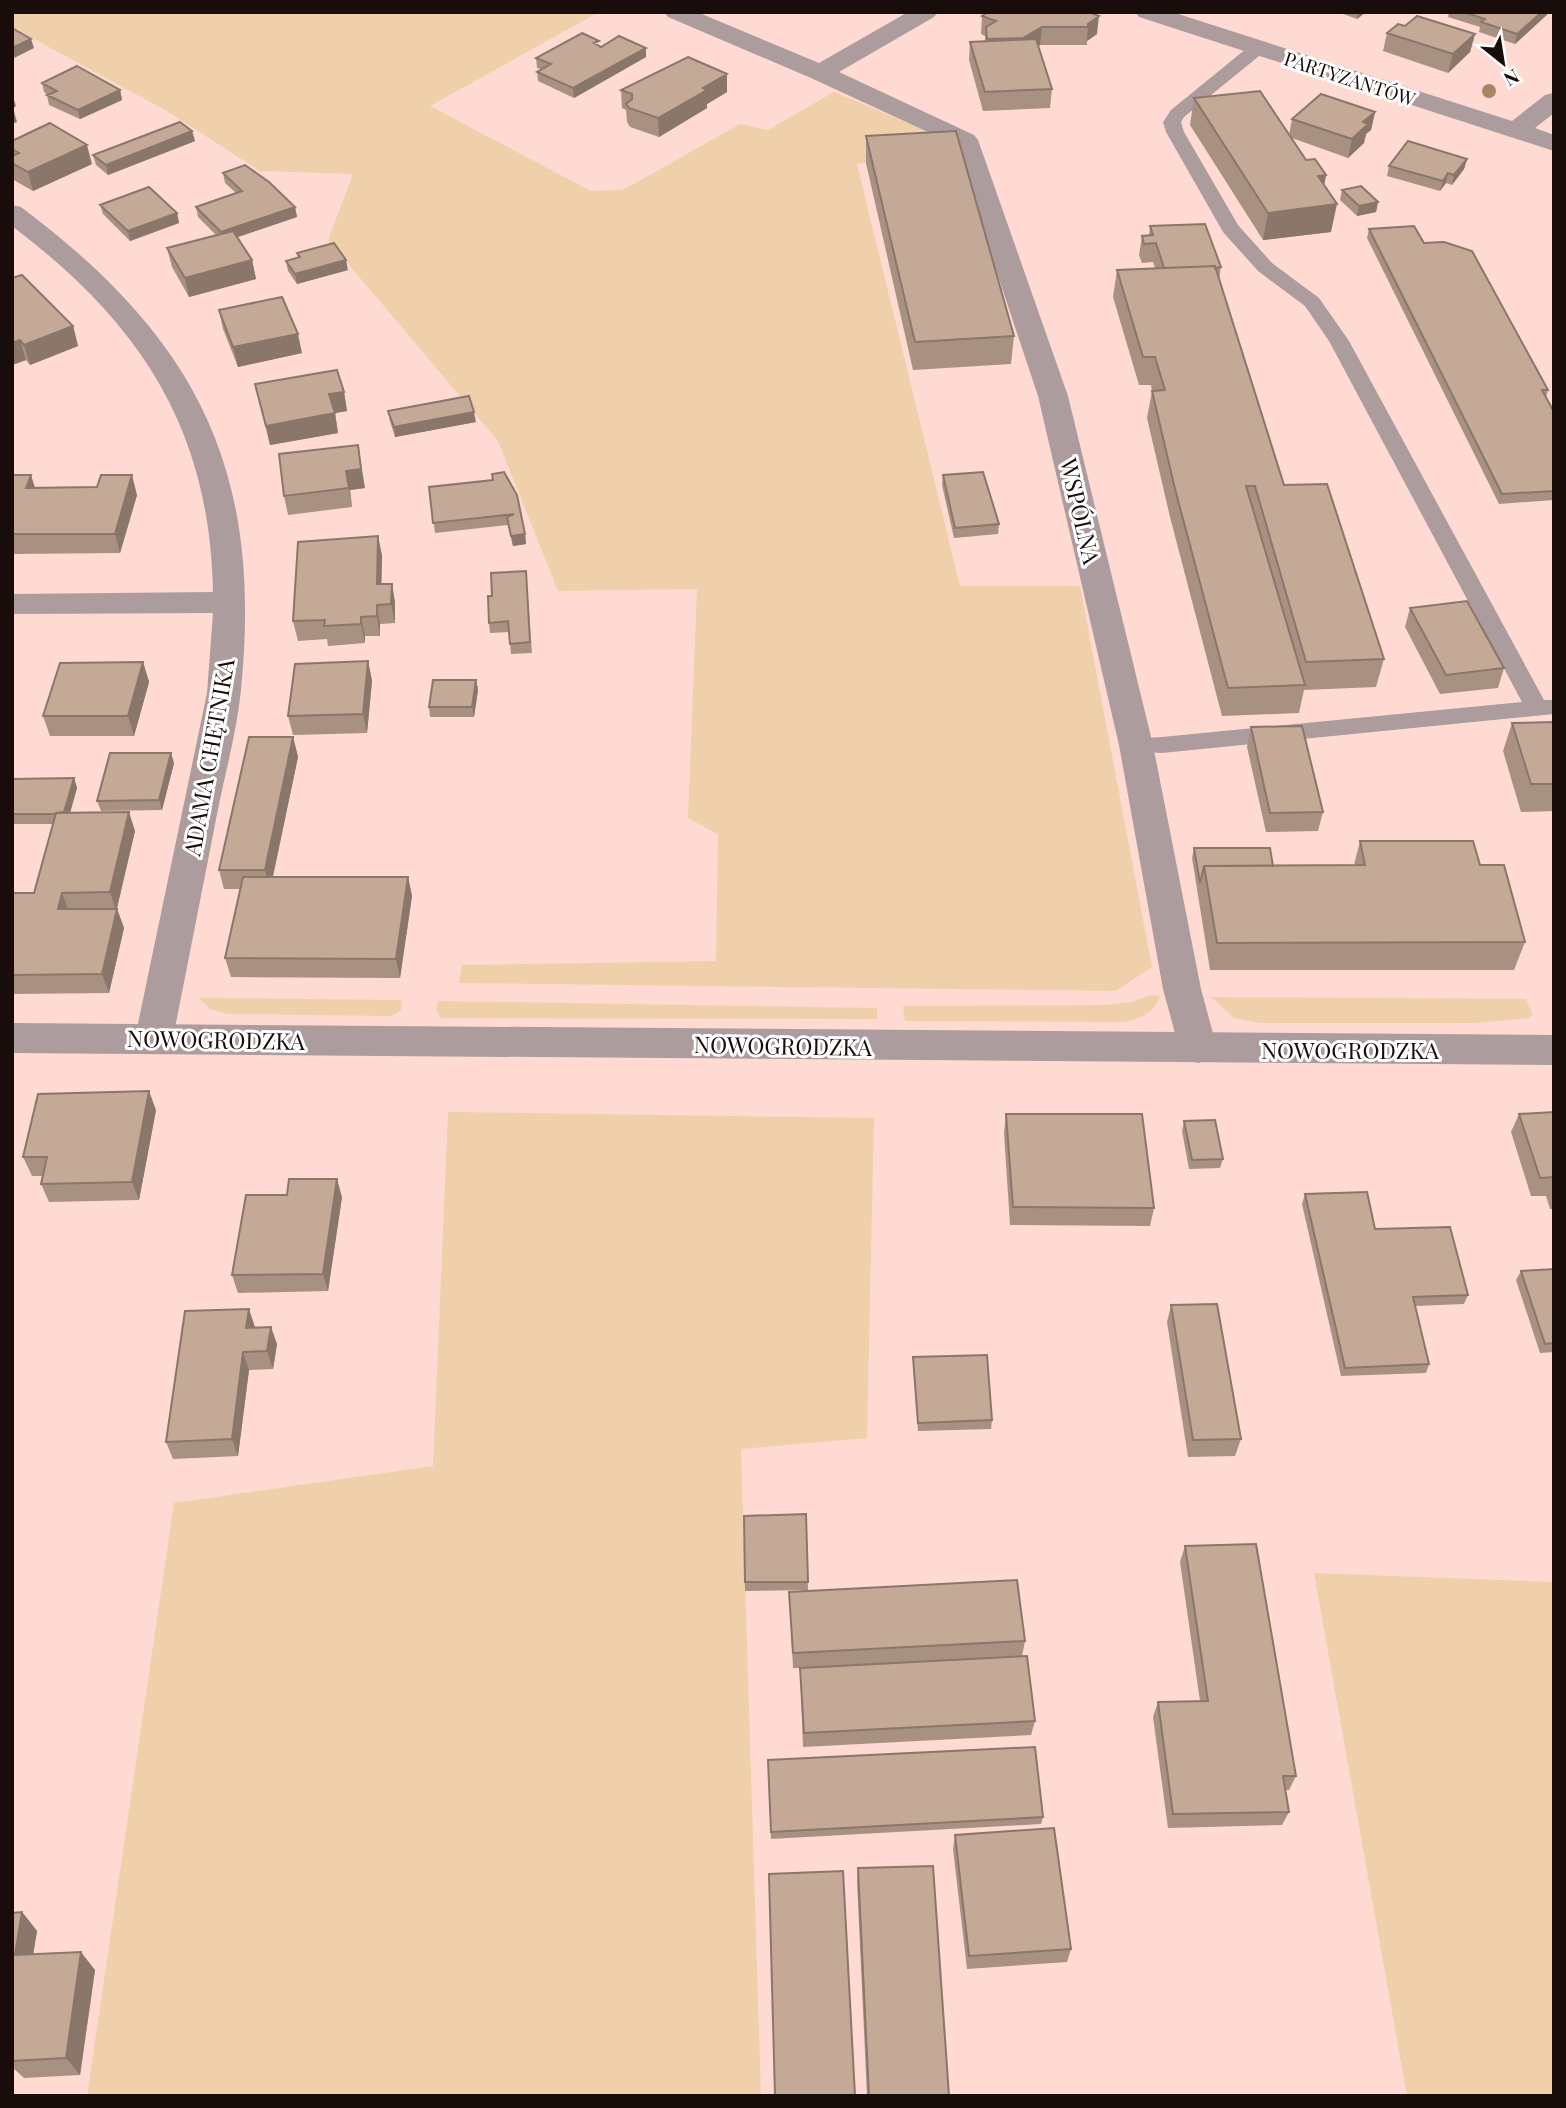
<svg xmlns="http://www.w3.org/2000/svg" width="1566" height="2108" viewBox="0 0 1566 2108" font-family="'Playfair Display',serif">
  <style>
    .green { fill: #efd0ab }
    .lines { fill: none; stroke-linecap: round; stroke-linejoin: round }
    .service { fill: #ac9c9d; fill-rule: evenodd }
    .minor { fill: #ac9c9d; fill-rule: evenodd }
    .tertiary { fill: #ac9c9d; fill-rule: evenodd }
    .tree { fill: #a98560 }
    .wall { fill: #a99182 }
    .shaded-wall { fill: #8a766a }
    .building { fill: #c5a997; stroke: #8a766a; stroke-width: 2 }
    .labels { text-anchor: middle; dominant-baseline: central; stroke-width: 6; stroke-linejoin: round; paint-order: stroke }
    .far-street-label { font-size: 19px; fill: #180d0a; stroke: #fff }
    .street-label { font-size: 23px; fill: #180d0a; stroke: #fff }
  </style>
  <rect width="100%" height="100%" fill="#fedad2"/>
  <path class="green" d="M12,12H599L430,106L591,191L623,190L740,124L768,130L834,92L949,140L957,153L857,164L960,586H1080L1152,967L1116,991L459,983L462,965L716,961L718,834L688,818L697,589L558,591L498,441L328,240L353,174L260,171L165,110L12,27Z
    M1151,995L1160,996C1154,1014 1141,1018 1124,1022L905,1021L903,1006L1106,1005L1131,1002Z
    M1211,997L1526,999L1533,1014L1529,1018L1478,1023H1260L1234,1018Z
    M199,998L402,1000L401,1010L391,1016L228,1014L210,1009Z
    M438,1001L877,1008V1019L441,1018L436,1010Z
    M448,1112L874,1118L867,1438L741,1449L761,2096H87L174,1503L433,1466Z
    M1314,1573L1554,1582V2096H1407Z"/>
  <g class="lines">
    <path class="service" d="M1258,43L1266,48L1264,52L1184,117L1181,122L1184,132L1238,225L1272,263L1319,298L1349,341L1544,700H1554V714L1162,753L1128,751L1124,745L1128,739L1162,737L1522,702L1329,341L1305,306L1258,271L1223,232L1166,132L1163,122L1171,110L1252,44Z"/>
    <path class="minor" d="M664,12H697L819,63L908,12H938L934,17L839,72L974,135L978,140L1068,396L1153,745L1201,989L1217,1048L1212,1059L1198,1063L1184,1059L1179,1048L1163,989L1119,745L1038,396L954,144L811,78L668,17Z
      M1135,12H1172L1512,121L1545,95L1554,93V113L1535,128L1554,135V151L1139,17Z
      M12,205L21,207C197,339 263,469 241,690C237,730 226,770 218,809C203,886 188,962 173,1038L168,1048L154,1053L140,1048L135,1038L207,693L213,613L12,614V594L213,592C210,428 140,323 12,226Z"/>
    <path class="tertiary" d="M12,1023L1554,1035V1065L12,1053Z"/>
  </g>
  <circle class="tree" cx="1489" cy="91" r="7"/>
  <path class="wall" d="M1089,12L1097,34L1087,41V45H1040L1038,46L1052,89L1050,108L983,111L969,60L970,42L985,41V36L981,34L982,16Z
    M1338,12H1366L1357,19Z
    M1449,12H1550L1515,44L1479,32L1480,27L1448,17Z
    M1405,26L1475,34L1470,52L1448,73L1383,51L1387,33Z
    M599,45L601,47L646,48V57L574,98L538,81L537,72L541,69L537,68L536,58Z
    M727,74V92L707,104V108L659,137L630,127L627,122L626,110L622,108L621,90Z
    M42,83L120,90L122,100L80,119L49,105L47,95H48L44,92Z
    M1194,98L1289,135L1292,119L1375,112L1371,130L1366,134L1364,143L1348,158L1292,138L1306,160L1326,175L1324,185L1331,232L1263,240L1190,125Z
    M192,131L195,141L108,175L96,165L93,155Z
    M866,136L1014,336L1011,364L913,370L866,163Z
    M12,141L92,164L33,191L12,179Z
    M1467,159L1464,169L1452,185L1446,183L1440,191L1387,176L1389,166Z
    M223,173L295,207L297,217L238,237L252,260L256,279L189,297L172,267L167,248L216,235L198,217L196,207L236,193L225,183Z
    M1342,190L1378,202L1376,212L1357,216L1340,200Z
    M100,205L177,213L179,223L130,241L103,214Z
    M1150,226L1221,267L1219,279L1284,485L1384,659L1376,687L1304,690L1299,713L1222,716L1170,517L1147,418L1152,391L1151,385H1139L1113,297L1117,270L1155,268L1153,262L1142,263L1139,255L1142,236H1149Z
    M1369,229L1424,243L1548,390L1546,398L1554,412V500L1499,504L1367,238Z
    M297,253L348,270L297,284L288,271L286,261L298,258Z
    M12,278L73,326L78,346L30,365L26,360L12,365Z
    M219,310L302,353L238,367L223,329Z
    M255,384L344,392L347,411L335,413L338,433L270,445Z
    M388,411L476,422L395,437L390,421Z
    M279,454L365,488L350,490L352,507L288,515L284,496Z
    M12,475L35,488L137,495L120,553L12,554Z
    M943,475L999,524L998,534L954,538L942,485Z
    M493,480L525,534L526,544L513,546L508,525L435,533L429,487Z
    M378,536L382,556L381,584H392L395,603V623L380,624V636H365V643L328,646L327,639L298,641L293,621Z
    M526,571L532,653L511,654L509,632L490,633L489,623L492,596Z
    M1410,608L1504,668L1498,688L1440,694L1405,627Z
    M368,661L372,681L367,733L293,735L288,716Z
    M143,662L149,682L134,736H50L43,716Z
    M476,680L478,690L474,717H430L429,707Z
    M1554,722V811L1521,812L1503,751L1512,723Z
    M1251,727L1323,812L1318,831L1266,832L1247,747Z
    M293,737L298,757L273,877H408L412,896L400,978L231,977L225,958L241,889H224L219,870Z
    M174,763L162,810L101,811L97,801Z
    M74,778L77,788L70,812L135,831L117,909L124,928L109,993L12,994V893H34L53,824H12V779Z
    M1360,841L1480,865L1525,942L1514,970H1210L1192,858L1194,848L1273,866L1354,865Z
    M156,1110L139,1200L49,1202L41,1184L43,1176H32L23,1157Z
    M1554,1112V1209H1550L1546,1196H1531L1511,1132L1519,1114Z
    M1006,1114L1154,1208L1150,1226L1010,1225L1004,1133Z
    M1184,1121L1223,1159L1220,1168L1189,1169L1182,1131Z
    M1305,1194L1375,1229L1468,1295L1464,1304L1415,1306L1429,1364L1426,1373L1341,1376L1302,1204Z
    M342,1197L328,1291L238,1293L232,1275Z
    M1554,1269V1352L1540,1353L1516,1280L1521,1271Z
    M1171,1305L1241,1439L1235,1456L1188,1457L1167,1322Z
    M255,1327L277,1344L273,1369L249,1370L238,1456L173,1459L166,1442Z
    M913,1357L992,1420L991,1429L918,1431L913,1366Z
    M806,1514L808,1590L745,1591L744,1516Z
    M1185,1546L1296,1776L1289,1790H1285L1289,1812L1282,1825L1168,1828L1153,1717L1158,1702L1200,1701L1180,1562Z
    M789,1592L1025,1641L1022,1656L853,1665L1035,1721L1031,1735L803,1747L800,1668H793Z
    M768,1760L1043,1817L1041,1824L771,1839Z
    M955,1835L1071,1949L1067,1962L967,1969L953,1849Z
    M858,1868L949,2096H867L857,1881Z
    M22,1912L37,1931L33,1954L95,1970L80,2075L24,2078L12,2067V1913Z"/>
  <path class="shaded-wall" d="M1359,12H1366L1357,19Z
    M1542,12H1550L1515,44L1517,34Z
    M1099,16L1097,34L1087,41L1088,24Z
    M1042,27L1040,45L1022,57L1023,38Z
    M1475,34L1470,52L1448,73L1453,54Z
    M31,39L34,48L12,59V48Z
    M646,48V57L574,98L573,88Z
    M727,74V92L707,104V108L659,137L658,118L703,88Z
    M120,90L122,100L80,119L78,110Z
    M12,94L16,106L13,108L17,122L12,124Z
    M1375,112L1371,130L1366,134L1364,143L1348,158L1352,139L1363,122Z
    M192,131L195,141L108,175L106,165Z
    M87,145L92,164L33,191L28,172Z
    M1467,159L1464,169L1452,185L1454,175Z
    M1448,173L1446,183L1440,191L1443,181Z
    M1326,175L1321,202L1318,176Z
    M1378,202L1376,212L1357,216L1359,206Z
    M1337,204L1331,232L1263,240L1268,213Z
    M295,207L297,217L223,242L221,232Z
    M177,213L179,223L130,241L128,231Z
    M252,260L256,279L189,297L185,278Z
    M346,260L348,270L297,284L295,274Z
    M73,326L78,346L30,365L24,345Z
    M298,334L302,353L238,367L233,347Z
    M20,340L26,360L12,365V343Z
    M344,392L347,411L335,413L338,433L270,445L266,426L329,394Z
    M474,412L476,422L395,437L394,427Z
    M358,445L365,488L350,490L352,507L346,471Z
    M31,475L37,494L26,488Z
    M132,475L137,495L120,553L115,534Z
    M525,534L526,544L513,546L511,536Z
    M378,536L382,556L381,604L377,584Z
    M392,584L395,603V623L391,604Z
    M377,605L380,624V636L377,616Z
    M361,617L365,636V643L361,624Z
    M368,661L372,681L367,733L363,714Z
    M143,662L149,682L134,736L128,716Z
    M476,680L478,690L474,717L472,707Z
    M293,737L298,757L270,889L265,870Z
    M171,753L174,763L162,810L159,800Z
    M74,778L77,788L67,824L64,814Z
    M129,812L135,831L116,911L110,892Z
    M408,877L412,896L400,978L396,959Z
    M62,893L69,912L58,909Z
    M117,909L124,928L109,993L102,974Z
    M149,1091L156,1110L139,1200L132,1182Z
    M337,1179L342,1197L328,1291L323,1274Z
    M249,1309L255,1327L252,1345L246,1328Z
    M271,1327L277,1344L273,1369L267,1351Z
    M243,1352L249,1370L238,1456L232,1439Z
    M22,1912L37,1931L30,1973L15,1955Z
    M81,1952L95,1970L80,2075L66,2058Z"/>
  <path class="building" d="M988,12H1089L1099,16L1088,24V27H1042L1023,38L987,39L986,27L996,21L982,16Z
    M1464,12H1542L1517,34L1481,22L1485,19Z
    M1417,16L1475,34L1453,54L1387,33L1398,24L1405,26Z
    M12,28L31,39L12,48Z
    M582,33L599,41L594,43L601,47L619,36L646,48L573,88L537,72L551,64L536,58Z
    M1036,39L1052,89L985,92L970,42Z
    M688,57L727,74L703,88L707,90L658,118L629,108L626,104L632,99V94L621,90Z
    M77,66L120,90L78,110L47,95L57,91L42,83Z
    M1260,91L1306,160L1315,159L1326,175L1318,176L1337,204L1268,213L1194,98Z
    M1321,94L1375,112L1363,122L1368,124L1352,139L1292,119Z
    M180,122L192,131L106,165L93,155Z
    M50,123L87,145L28,172L12,163V156L19,153L12,149V141Z
    M956,131L1014,336L915,342L866,136Z
    M1408,141L1467,159L1454,175L1448,173L1443,181L1389,166Z
    M245,165L269,182L295,207L221,232L196,207L242,191L223,173Z
    M1361,186L1378,202L1359,206L1342,190Z
    M149,187L177,213L128,231L100,205Z
    M1205,224L1221,267L1215,268V266L1164,268L1156,243L1144,244L1142,236L1153,235L1150,226Z
    M1414,226L1424,243L1444,242L1472,251L1548,390H1542L1554,412V491L1502,494L1369,229Z
    M233,231L252,260L185,278L167,248Z
    M334,243L346,260L295,274L286,261L300,257L297,253Z
    M1215,266L1284,485L1327,484L1384,659L1306,662L1255,486H1246L1305,685L1228,688L1175,489L1152,391L1165,390L1155,357H1143L1117,270Z
    M22,275L73,326L24,345L20,340L12,343V278Z
    M282,297L298,334L233,347L219,310Z
    M337,370L344,392L329,394L335,413L266,426L255,384Z
    M469,396L474,412L394,427L388,411Z
    M358,445L361,469L346,471L349,488L284,496L279,454Z
    M504,472L517,495L525,534L511,536L507,517L514,514L433,523L429,487L493,480L492,474Z
    M983,472L999,524L955,528L943,475Z
    M12,475H31L26,488L97,487L101,475H132L115,534H12Z
    M378,536L377,584H392L391,604L377,605V616L361,617V624L324,626L325,620L293,621L298,542Z
    M526,571L530,642L510,644L508,621L489,623L488,596H492L491,573Z
    M1467,601L1504,668L1446,675L1410,608Z
    M368,661L363,714L288,716L295,664Z
    M143,662L128,716H43L60,663Z
    M433,680H476L472,707H429Z
    M1554,722V784H1531L1512,723Z
    M1302,726L1323,812L1270,813L1251,727Z
    M249,737H293L265,870H219Z
    M110,753H171L159,800L97,801Z
    M74,778L64,812L56,813L55,814H12V779Z
    M129,812L110,892L62,893L58,909H117L102,974L12,975V893H34L56,813Z
    M1360,841H1473L1480,865H1504L1525,942L1217,943L1204,866L1365,865Z
    M1194,848H1270L1273,866H1204L1200,883Z
    M243,877H408L396,959L225,958Z
    M149,1091L132,1182L41,1184L47,1157H23L38,1094Z
    M1554,1112V1177L1540,1178L1519,1114Z
    M1006,1114H1142L1154,1208L1013,1207Z
    M1215,1120L1223,1159L1192,1160L1184,1121Z
    M289,1179H337L323,1274L232,1275L246,1195H287Z
    M1367,1192L1375,1229L1450,1227L1468,1295L1413,1297L1429,1364L1345,1368L1305,1194Z
    M1554,1269V1343L1545,1344L1521,1271Z
    M1217,1304L1241,1439L1193,1440L1171,1305Z
    M249,1309L246,1328L271,1327L267,1351L243,1352L232,1439L166,1442L185,1311Z
    M987,1355L992,1420L918,1423L913,1357Z
    M806,1514L808,1582H745L744,1516Z
    M1256,1544L1296,1776H1283L1289,1812L1173,1814L1158,1702L1208,1701L1185,1546Z
    M1017,1580L1025,1641L793,1653L789,1592Z
    M1027,1656L1035,1721L804,1733L800,1668Z
    M1035,1747L1043,1817L771,1832L768,1760Z
    M1054,1828L1071,1949L969,1956L955,1835Z
    M933,1866L949,2096H869L858,1868Z
    M843,1871L855,2096H775L769,1874Z
    M22,1912L15,1955L81,1952L66,2058L12,2061V1913Z"/>
  <g class="labels">
    <g class="far-street-label">
      <text transform="translate(1350 78) rotate(18)">PARTYZANTÓW</text>
    </g>
    <g class="street-label">
      <text transform="translate(1081 511) rotate(77)">WSPÓLNA</text>
      <text transform="translate(208 757) rotate(-80)">ADAMA CHĘTNIKA</text>
      <text transform="translate(216 1039) rotate(1)">NOWOGRODZKA</text>
      <text transform="translate(783 1045) rotate(1)">NOWOGRODZKA</text>
      <text x="1350" y="1049">NOWOGRODZKA</text>
    </g>
  </g>
  <rect width="1566" height="2108" fill="none" stroke="#180d0a" stroke-width="28"/>
  <g transform="translate(1503 63) rotate(150)" stroke="#ffffff" stroke-width="5" paint-order="stroke">
  <path d="M0-5L12 26L0 18L-12 26Z" fill="#180d0a"/>
  <text y="-10" font-size="19" font-weight="bold" text-anchor="middle" fill="#180d0a">N</text>
  </g>
</svg>
